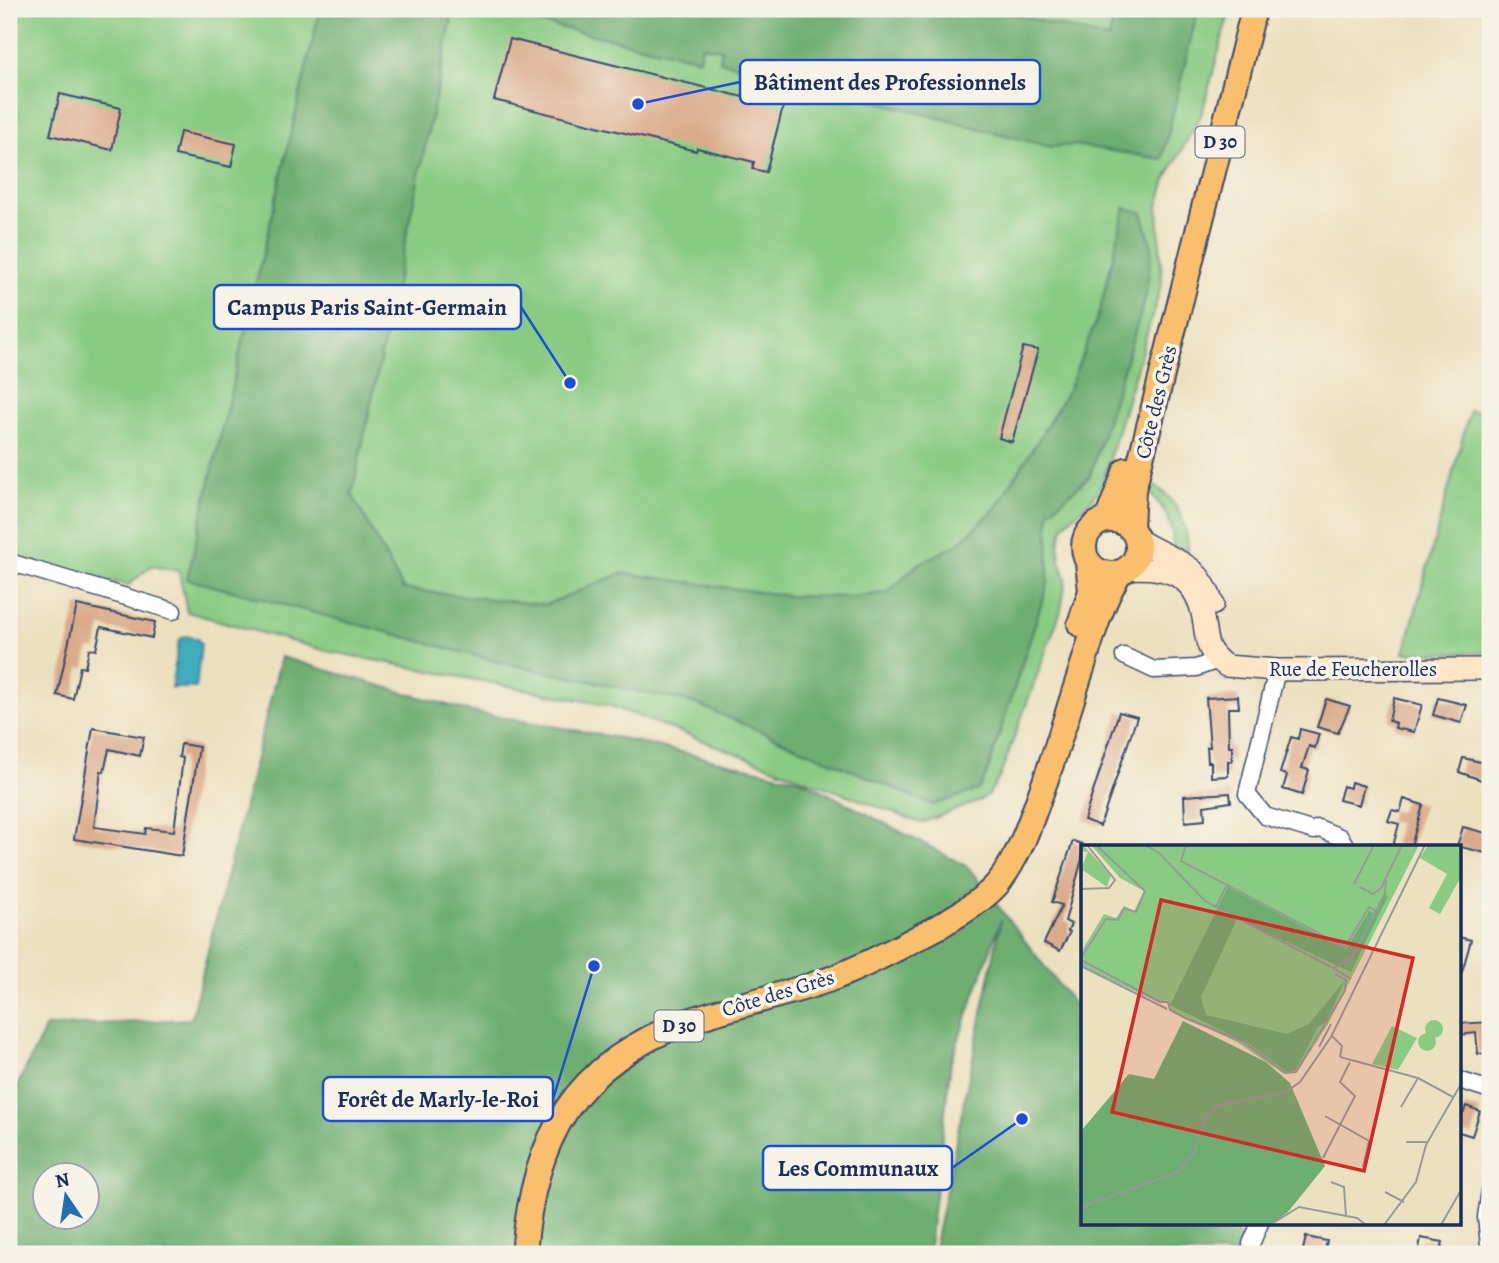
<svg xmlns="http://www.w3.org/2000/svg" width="1499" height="1263" viewBox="0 0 1499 1263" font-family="Alegreya,serif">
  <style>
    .green { fill: #89cb83; stroke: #527d70; stroke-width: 2 }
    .forest { fill: #6eaf71; stroke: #446f68; stroke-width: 2; fill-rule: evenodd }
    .water { fill: #41acc0; stroke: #2e6e8f; stroke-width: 2 }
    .building { fill: #daaa89 }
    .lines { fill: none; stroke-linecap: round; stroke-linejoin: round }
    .street-casing { stroke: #3a4a6d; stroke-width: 19 }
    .secondary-casing { stroke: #3a4a6d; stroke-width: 24 }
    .primary-casing { stroke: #3a4a6d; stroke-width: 28 }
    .street { stroke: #fff; stroke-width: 16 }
    .secondary { stroke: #fde5c5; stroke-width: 21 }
    .primary { stroke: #f9bf6d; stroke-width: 24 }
    .labels { text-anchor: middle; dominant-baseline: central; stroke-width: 7; stroke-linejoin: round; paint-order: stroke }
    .shield { fill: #f7f3e8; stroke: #5d6a87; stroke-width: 2 }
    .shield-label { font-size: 19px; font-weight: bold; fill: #1b2f5e }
    .street-label { font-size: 21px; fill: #1b2f5e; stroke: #f7f3e8 }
    .inset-road { fill: none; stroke: #989a98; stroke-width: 2 }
    .view { fill: #d62828; fill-opacity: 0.15; stroke: #d62828; stroke-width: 3.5 }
    .inset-edge { fill: none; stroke: #1b2f5e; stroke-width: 3.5 }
    .leader { fill: none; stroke: #1d4ed8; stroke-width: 2.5 }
    .callout-dot { fill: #1d4ed8; stroke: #f7f3e8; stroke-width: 2.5 }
    .callout { fill: #f7f3e8; stroke: #1d4ed8; stroke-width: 2.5 }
    .callout-label { font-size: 23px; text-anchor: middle; font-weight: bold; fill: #1b2f5e }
  </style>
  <rect width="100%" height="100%" fill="#f7f3e8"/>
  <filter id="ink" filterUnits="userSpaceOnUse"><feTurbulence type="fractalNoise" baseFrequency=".0143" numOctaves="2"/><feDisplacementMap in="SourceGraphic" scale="14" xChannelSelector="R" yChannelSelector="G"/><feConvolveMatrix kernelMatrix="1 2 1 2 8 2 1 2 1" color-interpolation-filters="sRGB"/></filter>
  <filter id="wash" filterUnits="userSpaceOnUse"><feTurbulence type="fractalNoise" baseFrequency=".00686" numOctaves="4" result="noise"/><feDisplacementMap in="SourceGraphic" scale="28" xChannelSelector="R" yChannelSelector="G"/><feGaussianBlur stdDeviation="1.57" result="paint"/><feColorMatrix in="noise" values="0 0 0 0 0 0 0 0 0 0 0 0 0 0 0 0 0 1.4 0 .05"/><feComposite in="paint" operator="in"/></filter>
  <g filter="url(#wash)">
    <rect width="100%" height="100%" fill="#ece1bf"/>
    <path class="green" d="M9,9H1230L1202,113L1167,177L1158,206L1162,283L1102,483L1091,500L1064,525L1059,544L1060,560L1066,579L1061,610L1000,776L989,794L979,801L921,823L611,706L327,651L187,612L179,571L151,566L129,585L111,581L107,585L9,556Z
      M1470,410L1490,415V653H1404Z
      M1141,480C1173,490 1188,520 1188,551L1173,549C1173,531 1170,516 1158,502C1151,494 1145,490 1141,480Z"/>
    <path class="forest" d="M320,9H454L352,494L403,589L545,605L622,573L789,596L848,597L887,593L918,564L958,544L994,510L1042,434L1069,388L1099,313L1125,208L1142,212L1152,247L1146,296L1090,476L1049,512L1048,583L986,776L978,790L933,805L694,703L503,663L187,579Z
      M479,9H995L1108,39L1118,9H1198L1162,159L1075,145L1051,147L720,61L722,49L702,46L699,59Z
      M281,657L472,712L625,739L802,780L968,867L1082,1015V1223H1231L1252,1254H933L1001,920L951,1061L928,1254H9V1103L46,1027L191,1019ZM46,1176H88V1218H46Z"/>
    <path class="water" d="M186,636L198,639L201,645L196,688H171L179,640Z"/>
    <g id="blocks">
      <path class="building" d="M510,39L783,107L766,172L752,169L754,162L697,148L696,151L494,100Z
        M60,94L121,108L112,150L50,135Z
        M180,132L236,144L231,167L175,155Z
        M1023,347L1038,350L1012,442L999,438Z
        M77,605L155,622L152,638L101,627L96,650L89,649L85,668L80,667L73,699L57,695Z
        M1238,696L1239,708H1228L1229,746H1232V761H1228V776L1211,777V762H1208L1207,747H1210L1206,698Z
        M1394,698L1422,705L1414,732L1395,728L1396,723L1389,721Z
        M1438,698L1467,705L1461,723L1433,715Z
        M1326,699L1350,706L1338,733L1317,727Z
        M1119,712L1137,717L1100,826L1084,820Z
        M93,728L144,737L140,756L109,749L104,772L101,771L94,827L145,834L146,828L174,831L183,758L179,757L181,744L199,747L182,856L74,839Z
        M1300,729L1319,734L1315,748L1309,746L1302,768L1309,770L1302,795L1283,789L1287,775L1280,773L1291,737L1298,739Z
        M1463,758L1490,764V783L1459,772Z
        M1351,782L1364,786L1359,805L1339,800L1343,786L1350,788Z
        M1230,793L1231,802L1204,806L1205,820L1185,822L1184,796Z
        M1404,799L1423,805L1411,846H1393L1399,824L1388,821L1392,810L1400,812Z
        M1463,827L1490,834V854L1457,846Z
        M1073,841L1082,844V859L1065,921L1071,924L1068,931L1070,932L1060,951L1044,943L1062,905L1052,902Z
        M1459,937L1471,940L1462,972L1459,971Z
        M1490,1022V1053L1478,1054L1476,1033L1459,1035V1024Z
        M1466,1106L1480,1111L1472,1136L1459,1132V1110L1464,1112Z
        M1306,1237L1327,1241L1324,1254H1302Z
        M1421,1238L1443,1242L1440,1254H1418Z"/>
    </g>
  </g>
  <g filter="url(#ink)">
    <use href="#blocks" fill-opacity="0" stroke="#3a4a6d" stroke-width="2"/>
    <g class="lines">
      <defs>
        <path id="street" d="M9,562L173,611
          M1124,656L1154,670L1196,668L1218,660
          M1277,670L1247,794L1265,816L1314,831L1318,828L1340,837L1346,846
          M1459,1080L1490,1090
          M1251,1244L1260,1223
          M1489,1245L1486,1217L1490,1191"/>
        <path id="secondary" d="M1136,538C1172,562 1198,558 1213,604
          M1125,569C1162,566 1193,572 1202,613C1208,639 1202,648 1226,666L1277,670L1490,669"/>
        <path id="primary" d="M1084 547a27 27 0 1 1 54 0a27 27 0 1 1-54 0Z
          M1107,520L1126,470
          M1131,529L1133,490L1254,9
          M1080,624L1091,591L1088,562
          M524,1254C533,1137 574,1063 689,1021C737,1004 788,995 836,977C863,966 891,952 917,938C941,926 983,902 999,882C1018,857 1028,829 1038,801C1055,756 1068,711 1083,665C1093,633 1102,601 1120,572"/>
      </defs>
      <use href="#street" class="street-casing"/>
      <use href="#secondary" class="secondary-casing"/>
      <use href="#primary" class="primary-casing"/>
      <use href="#street" class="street"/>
      <use href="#secondary" class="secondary"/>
      <use href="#primary" class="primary"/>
    </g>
  </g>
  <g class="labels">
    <g class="shield">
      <rect x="1195.5" y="126.5" width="49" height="31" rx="5"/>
      <rect x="654.5" y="1010.5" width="49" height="31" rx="5"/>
    </g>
    <g class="shield-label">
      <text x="1220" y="142">D 30</text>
      <text x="679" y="1026">D 30</text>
    </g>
    <g class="street-label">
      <text transform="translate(1156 402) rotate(-76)">Côte des Grès</text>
      <text x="1353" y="669">Rue de Feucherolles</text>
      <text transform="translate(778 993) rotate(-17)">Côte des Grès</text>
    </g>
  </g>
  <g transform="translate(1081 845)">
    <rect width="380" height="380" fill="#ece1bf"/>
    <path d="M2,0L30,30L26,42L0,24L7,7L0,6ZM10,0H338L247,179L218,224L203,229L156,197L88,165V158H79L0,121V107L23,69L35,73L43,61L53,66L63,46L39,33ZM347,0H380V32L359,69L348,63L366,29L339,13ZM344 184a9 9 0 1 1 18 0a9 9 0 1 1-18 0ZM311,181L336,193L317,225L291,219ZM337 197a9 9 0 1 1 18 0a9 9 0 1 1-18 0Z" fill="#89cb83"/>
    <path d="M147,42L265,104L288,66L293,68L304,49L307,51L270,127L156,74L120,152L125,170L206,189L228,179L264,135L245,177L237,182L214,226L206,227L170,200L89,160ZM102,176L185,217L209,238L244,321L207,367L189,380H0V286L48,229L73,234Z" fill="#6eaf71"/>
    <path class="inset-road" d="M64,0L78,8L124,56L250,122M105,0L100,16L264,102L288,62L295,66M273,39L293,0M279,42L292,49L300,43L321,0M0,44L28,43L34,35L6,0M135,62L146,40M0,113L25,74L37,75L43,63L55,67L64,46L16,1M0,115L79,157H87L89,165L104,173L161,196L205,228L215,227L264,146L265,135L254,129M0,121L86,164M270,134L252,123L271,113L304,48L305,35M250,190L261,201L259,212M238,202L250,179M259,212L337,233L372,252M320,262L337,233M244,271L288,296L282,322M325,297H347M242,313L274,251L259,237L269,217M250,337L263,342L265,371M304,347L323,357M0,362L98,327L111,311L123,276L136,261L205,247L219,237L250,192L344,0M189,380L218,362L276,373L285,380M303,380L335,337L345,300L380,239M360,380L380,345"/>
    <path class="view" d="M80,55L332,113L283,326L31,267Z"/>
    <rect width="380" height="380" class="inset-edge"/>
  </g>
  <path class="leader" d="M638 104L740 82M570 383L521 307M594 966L553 1099M1022 1119L952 1168"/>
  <g class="callout-dot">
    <circle cx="638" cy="104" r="7"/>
    <circle cx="570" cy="383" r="7"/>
    <circle cx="594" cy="966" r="7"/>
    <circle cx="1022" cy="1119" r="7"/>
  </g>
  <g class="callout">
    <rect x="740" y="60" width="300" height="44" rx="7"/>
    <rect x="214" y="285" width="307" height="44" rx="7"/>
    <rect x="323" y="1077" width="230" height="44" rx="7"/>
    <rect x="763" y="1146" width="189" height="44" rx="7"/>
  </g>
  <g class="callout-label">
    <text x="890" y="90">Bâtiment des Professionnels</text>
    <text x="367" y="315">Campus Paris Saint-Germain</text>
    <text x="438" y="1107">Forêt de Marly-le-Roi</text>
    <text x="858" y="1176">Les Communaux</text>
  </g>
  <rect width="1499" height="1263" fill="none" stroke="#f7f3e8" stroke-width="35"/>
  <g transform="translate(66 1196) rotate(347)"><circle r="33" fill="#f7f3e8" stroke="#9fa5b1" stroke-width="2"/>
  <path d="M0-5L12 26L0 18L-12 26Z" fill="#1f6fb2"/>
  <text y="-10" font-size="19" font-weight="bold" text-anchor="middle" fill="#1b2f5e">N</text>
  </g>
</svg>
